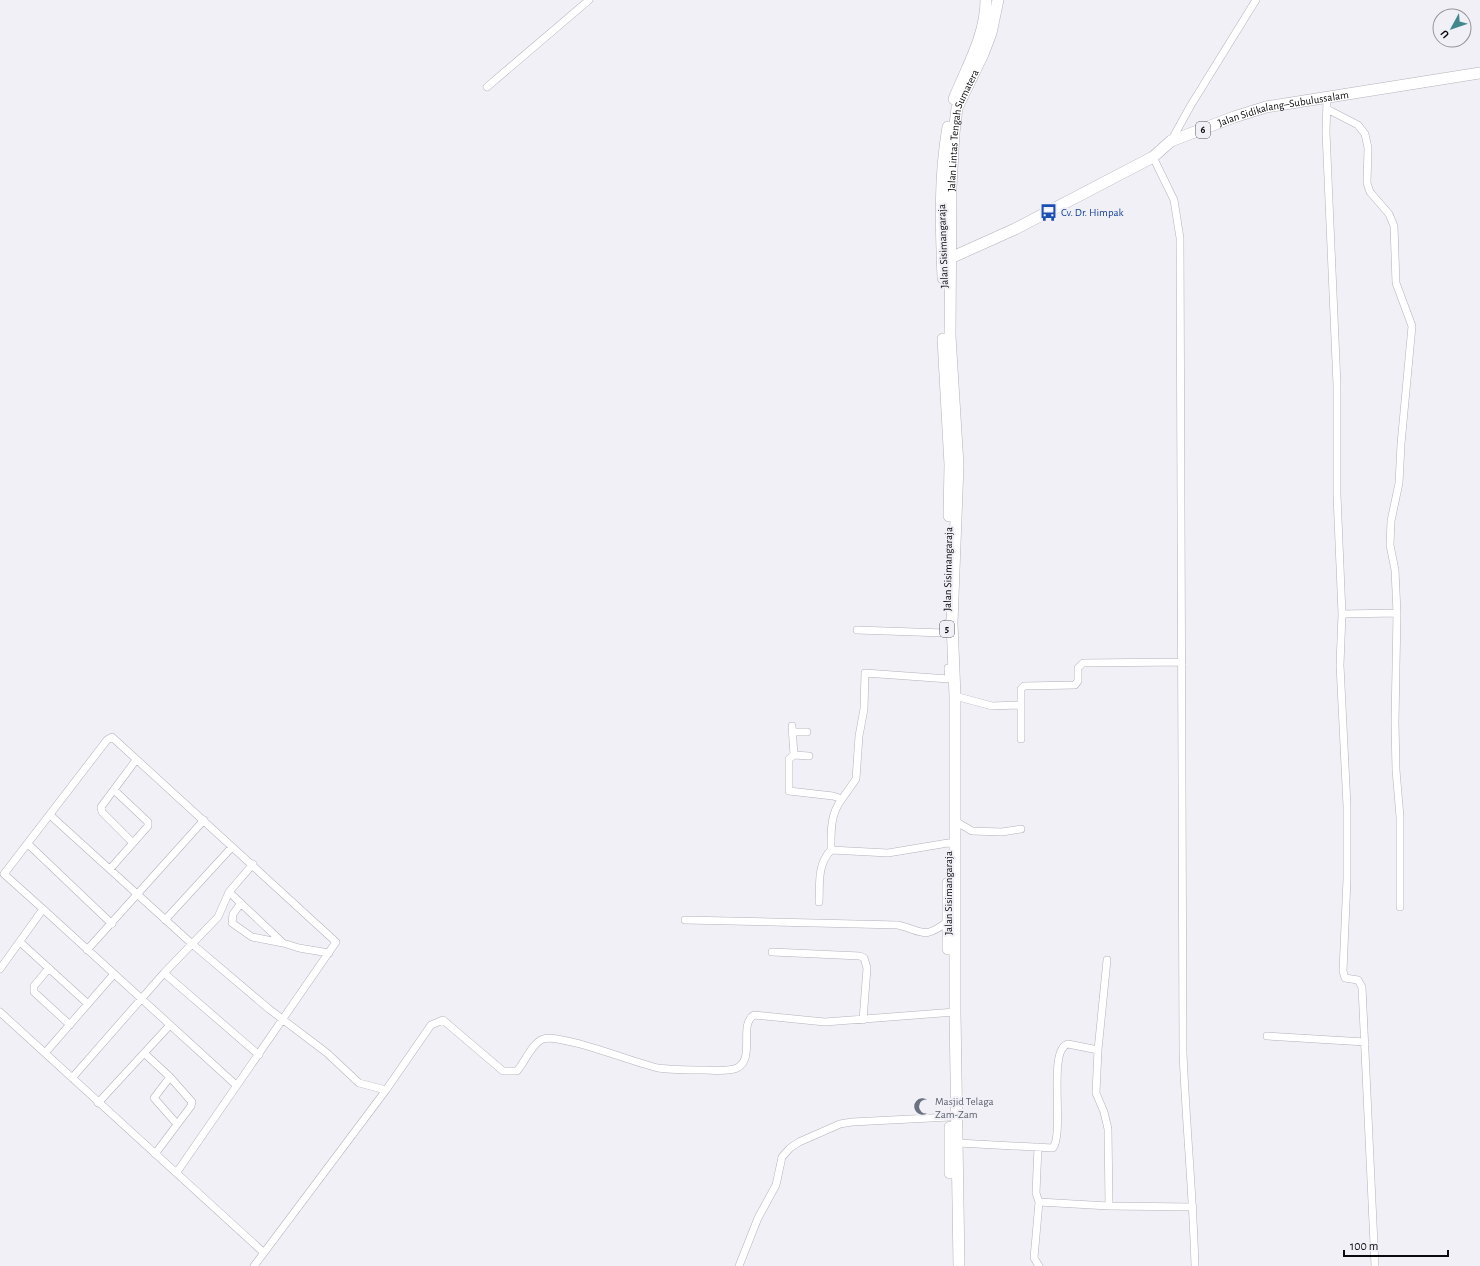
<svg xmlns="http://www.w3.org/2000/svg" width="1480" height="1266" viewBox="0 0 1480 1266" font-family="'Alegreya Sans',sans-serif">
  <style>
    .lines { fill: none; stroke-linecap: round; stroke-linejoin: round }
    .minor-casing { stroke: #b3b2b9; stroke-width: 8 }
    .highway-casing { stroke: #b3b2b9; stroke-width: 12 }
    .minor { stroke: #fff; stroke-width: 7 }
    .highway { stroke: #fff; stroke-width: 11 }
    .labels { text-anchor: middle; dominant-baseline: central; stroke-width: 4; stroke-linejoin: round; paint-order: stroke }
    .shield { fill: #f1f0f7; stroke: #505053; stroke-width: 1 }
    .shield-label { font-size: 10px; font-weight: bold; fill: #0b0b0d }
    .street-label { font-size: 11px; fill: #0b0b0d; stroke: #f1f0f7 }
    .transit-label { font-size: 11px; fill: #164399; stroke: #f1f0f7; text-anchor: start }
    .worship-label { font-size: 11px; fill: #5b616d; stroke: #f1f0f7; text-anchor: start }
  </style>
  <rect width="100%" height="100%" fill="#f1f0f7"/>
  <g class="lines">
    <defs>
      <path id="minor" d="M487,87L589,0
        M1327,99L1326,132L1337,385V495L1342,614L1340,665L1347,806V879L1343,971L1345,978L1358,980L1362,987L1375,1266
        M1327,109L1358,125L1365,134L1368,148L1367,183L1370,192L1389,214L1394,226L1396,283L1412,326L1401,444L1399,483L1391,521L1390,545L1395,570L1397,613L1395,722L1396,770L1400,817V907
        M1171,141L1191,105L1256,0
        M1153,157L1174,200L1180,238L1183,1053C1186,1124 1193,1195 1195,1266
        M1342,614L1397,613
        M857,630L944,633L947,623H952
        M955,696L992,706L1021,705
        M792,726L794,755L789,759V791L833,796L842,799L856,779L859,736L864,709L865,673L949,679L948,668L955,669
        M792,732H807
        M1021,739V689L1024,686L1075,685L1078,681V668L1083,663L1182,662
        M794,755L809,756
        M114,790L148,822V826L133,843
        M50,815L191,943L269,1009L327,1053L359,1083L386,1090L431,1025L443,1020L503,1071H517C525,1062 532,1043 543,1039C559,1033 635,1063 658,1068C673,1070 689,1070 704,1070C713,1070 728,1072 737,1068C756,1058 738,1025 754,1015L825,1022L955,1012
        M955,821L972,831L1002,832L1021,829
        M28,844L112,924
        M831,850C831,832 830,814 842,799
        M110,869L133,843L102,812L101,807L136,760
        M229,892L283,943L299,948L329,953
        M819,902C820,883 817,865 831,850L888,853L948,843L955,844
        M241,903L233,914L232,923L252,937L283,943
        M43,909L236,1085
        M165,920L232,847
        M685,920L898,925C923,931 923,940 947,922H950
        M20,942L88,1004
        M87,950L204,820
        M772,952L860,956L864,958L867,968L863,1020
        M1107,960L1098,1050L1096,1093L1104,1112L1108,1129L1109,1206
        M49,968L34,986V992L70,1025
        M0,969L43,909L4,874L107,740L112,737L336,942L177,1172
        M164,973L218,917L229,892L253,864
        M0,1012L263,1252
        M1267,1036L1365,1042
        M45,1053L114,974
        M144,1053L170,1077L192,1102L191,1106L155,1154
        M170,1077L154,1098L177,1124
        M72,1078L164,973L259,1055
        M98,1103L170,1025
        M958,1143L1053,1148C1065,1131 1047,1049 1068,1044L1098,1050
        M1038,1147L1036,1193L1039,1202L1109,1206L1193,1207
        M254,1266L386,1090
        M739,1266L758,1218L776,1185L782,1157L790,1148L799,1142L840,1124L852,1122L950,1117
        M1039,1266L1034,1258L1039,1202"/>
      <g id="highway">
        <path d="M954,99C967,67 986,35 986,0"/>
        <path id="s1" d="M946,260L1015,229L1153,157L1171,141L1234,117L1266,107L1480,73"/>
        <path d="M943,278C941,228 939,177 948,127"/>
        <path d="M943,339L950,465L949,516"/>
        <path d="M948,883V949"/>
        <path d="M950,1127V1173"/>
        <path id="s2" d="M959,1266L955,1012V696L952,623L958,465L950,336L951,187L954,133L957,108L983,54L991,33L998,0"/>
      </g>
    </defs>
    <use href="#minor" class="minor-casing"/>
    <use href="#highway" class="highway-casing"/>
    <use href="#minor" class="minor"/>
    <use href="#highway" class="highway"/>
  </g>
  <defs>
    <symbol id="bus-bare" viewBox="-9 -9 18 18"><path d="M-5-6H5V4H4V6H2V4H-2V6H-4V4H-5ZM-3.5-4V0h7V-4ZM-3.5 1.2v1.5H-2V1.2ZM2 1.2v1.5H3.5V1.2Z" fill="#1a4fb4" stroke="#f1f0f7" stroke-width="2.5" paint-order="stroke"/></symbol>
    <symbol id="mosque-bare" viewBox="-9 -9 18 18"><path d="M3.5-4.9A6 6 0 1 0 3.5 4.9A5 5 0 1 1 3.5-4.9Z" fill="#6b7280" stroke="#f1f0f7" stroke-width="2.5" paint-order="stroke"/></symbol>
  </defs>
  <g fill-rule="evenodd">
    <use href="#bus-bare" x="1036" y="200" width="25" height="25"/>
    <use href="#mosque-bare" x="910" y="1094" width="25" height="25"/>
  </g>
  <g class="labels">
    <g class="shield">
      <rect x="1196" y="122" width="14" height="16" rx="3"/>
      <rect x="940" y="621" width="14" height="16" rx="3"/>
    </g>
    <g class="shield-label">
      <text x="1203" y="130">6</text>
      <text x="947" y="629">5</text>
    </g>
    <g class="street-label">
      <text stroke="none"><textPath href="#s1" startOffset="373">Jalan Sidikalang–Subulussalam</textPath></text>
      <text stroke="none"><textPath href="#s2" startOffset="1138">Jalan Lintas Tengah Sumatera</textPath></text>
      <text transform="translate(943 246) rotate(-92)">Jalan Sisimangaraja</text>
      <text transform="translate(948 569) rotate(-89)">Jalan Sisimangaraja</text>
      <text transform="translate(948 893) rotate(-90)">Jalan Sisimangaraja</text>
    </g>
    <g class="transit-label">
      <text x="1061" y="212">Cv. Dr. Himpak</text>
    </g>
    <g class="worship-label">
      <text x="935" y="1101">Masjid Telaga<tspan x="935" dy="13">Zam-Zam</tspan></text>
    </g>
  </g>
  <g transform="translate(1452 28) rotate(230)"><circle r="19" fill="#f1f0f7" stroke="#959499"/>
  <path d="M0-3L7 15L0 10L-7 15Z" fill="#40888b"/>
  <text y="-6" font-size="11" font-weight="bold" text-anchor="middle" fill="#0b0b0d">U</text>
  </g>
  <path d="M1344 1250v6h104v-6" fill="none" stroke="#0b0b0d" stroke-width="2"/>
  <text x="1350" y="1250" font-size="12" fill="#0b0b0d" stroke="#f1f0f7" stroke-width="3" paint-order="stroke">100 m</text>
</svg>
